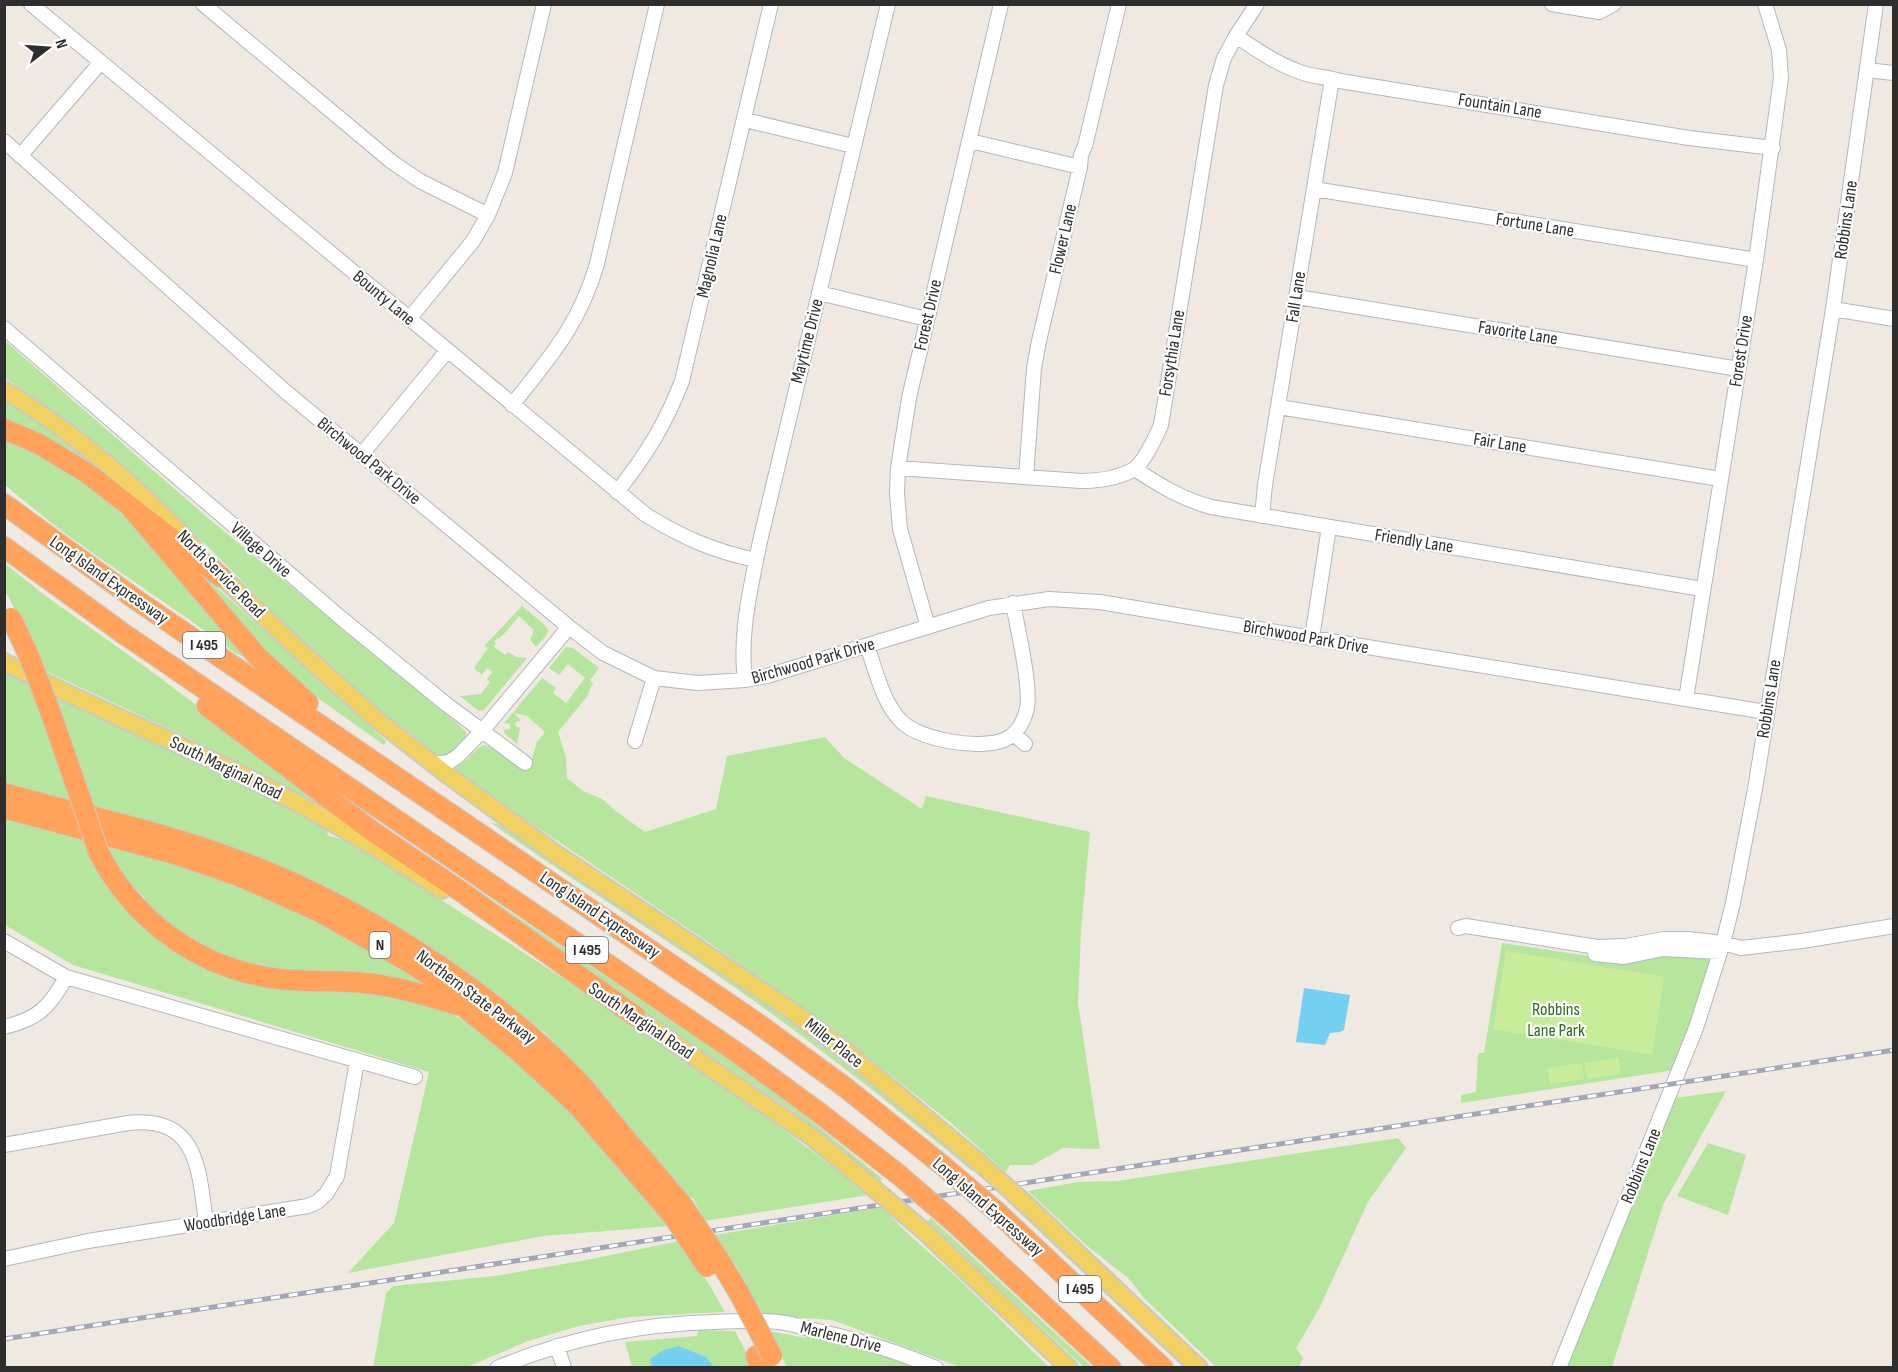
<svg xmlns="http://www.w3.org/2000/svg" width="1898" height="1372" viewBox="0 0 1898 1372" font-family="'Sofia Sans Condensed',sans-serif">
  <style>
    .green { fill: #b6e59e }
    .pitch { fill: #c9ec9a }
    .water { fill: #75cff0 }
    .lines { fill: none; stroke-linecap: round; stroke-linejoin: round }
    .minor-casing { stroke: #b4b7c1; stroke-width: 16 }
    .major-casing { stroke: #c9c9c9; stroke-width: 20 }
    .highway-casing { stroke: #c9c9c9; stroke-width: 22 }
    .minor { stroke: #fff; stroke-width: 14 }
    .major { stroke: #f2d163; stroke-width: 16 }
    .highway { stroke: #ffa35c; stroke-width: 20 }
    .rail-casing { stroke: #a3a6b8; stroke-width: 5 }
    .rail { stroke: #fff; stroke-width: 3; stroke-dasharray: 9; stroke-linecap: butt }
    .major-bridge-casing { stroke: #c9c9c9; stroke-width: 20; stroke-linecap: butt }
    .highway-bridge-casing { stroke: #c9c9c9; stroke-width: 22; stroke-linecap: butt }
    .major-bridge { stroke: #f2d163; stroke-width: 16 }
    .highway-bridge { stroke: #ffa35c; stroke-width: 20 }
    .labels { text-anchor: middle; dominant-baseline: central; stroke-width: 4.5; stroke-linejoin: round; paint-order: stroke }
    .shield { fill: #fff; stroke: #6d6d6d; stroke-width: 1.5 }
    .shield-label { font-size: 16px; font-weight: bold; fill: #2e2e2e }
    .street-label { font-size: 18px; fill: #2e2e2e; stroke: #fff }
    .park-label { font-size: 18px; fill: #2c6e1b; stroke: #fff }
  </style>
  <rect width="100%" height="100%" fill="#efe9e1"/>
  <path class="green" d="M4,340L201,512L459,725L466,732V738L448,757H441L369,701L298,637L196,535L113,456L70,422L5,378Z
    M4,398L67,440L129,493L5,420Z
    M4,434L108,495L247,654L241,656L235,653C177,609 116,571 58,528C40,514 22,499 5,485Z
    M4,563L47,597L151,671L366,833C262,769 151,721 41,669L22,624L5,590Z
    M198,572L202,574L386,741L384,745L298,684L245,628Z
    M522,606L545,625L548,630L547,635L536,647L530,640L534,630L519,616L503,635L494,641L496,643L494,647L505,655L509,652L516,657L527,658L484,710L479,711L460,696L481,694L490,682L487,679L492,672L487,668L482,675L474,668L488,648L484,646Z
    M566,647L573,648L599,668L590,680L593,683L586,698L558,732L566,757L567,778L583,791L602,799L617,812L645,832L716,809L727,756L825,737L844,758L922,809L926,796L1090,832L1081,931L1078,1003L1100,1149L1063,1148L1033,1165H1010L1006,1172L951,1123L837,1032L711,944L501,803L452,766C468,766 471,750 484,745L513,755L530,766L537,742L545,732L527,716L514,713L521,720L515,723L516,727L520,728L517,744L505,734L502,725L505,730L510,729V724L504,723L542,678L556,688L553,693L566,703L585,678L568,664L559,675L549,668Z
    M4,670L34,684L76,805L5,783Z
    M48,688L265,792L329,829L327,835L350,842C526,954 705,1064 868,1195L705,1221L693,1198L683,1195L600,1091L545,1033L459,969L96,809L94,805L91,804Z
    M4,814L83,832L100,865L211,967L373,988L427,1002L468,1022L525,1067L578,1115L670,1226L543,1236L348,1273L394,1223L429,1072L73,965L5,925Z
    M370,817L726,1058L794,1107L883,1179L880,1181L791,1110L577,968L379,827Z
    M490,822L503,826L521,837L771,1006L914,1117L976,1170L972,1171C906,1116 838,1062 768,1011C677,945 581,887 490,822Z
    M105,839L204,870L331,923L436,989L280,973L194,946L141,901L145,898L123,878Z
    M1502,943L1622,961L1665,952L1718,958L1680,1069L1461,1103V1095L1476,1092L1478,1053H1484Z
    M1726,1091L1663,1205L1612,1367L1559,1368L1668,1099Z
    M1398,1138L1406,1148L1368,1202L1319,1309L1296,1348L1303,1358L1299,1367H1216L1145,1299L1128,1278L1086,1245L1028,1191L1078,1182L1117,1181Z
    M1708,1143L1746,1155L1728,1215L1677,1196Z
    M1012,1200L1190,1367H1183L1007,1201Z
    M882,1207L904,1230L961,1281L1049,1367H960L832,1320L761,1315L737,1267L714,1235Z
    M931,1218L1092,1367H1084L927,1222Z
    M680,1241L704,1276L725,1312L629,1317L579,1326L528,1341L467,1367L373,1368L386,1293L393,1286L495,1276L581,1261Z
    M802,1327L936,1367H787L769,1331L806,1338Z
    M698,1330L735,1331L754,1367H632L625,1342L697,1336Z"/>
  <path class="pitch" d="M1506,951L1664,977L1652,1055L1493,1029Z
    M1619,1058L1621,1074L1587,1079L1584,1063Z
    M1582,1063L1584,1079L1550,1084L1547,1068Z"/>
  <path class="water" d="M1304,988L1350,995L1344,1030L1340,1032L1330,1033L1325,1045L1296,1042Z
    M678,1346L706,1357L714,1367H652L650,1359L664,1350Z"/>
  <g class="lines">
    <defs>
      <path id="minor" d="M31,4L646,515C684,538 713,551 756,560
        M203,4L392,162L420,181L488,215
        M1552,4L1599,12L1614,4
        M1236,36C1257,50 1278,65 1303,73C1315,77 1328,77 1340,81L1689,138L1773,148
        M1867,70L1894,73
        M745,120L853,146
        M4,141L286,392L569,627L603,653L654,678L698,683L745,680L767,676L989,608L1049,599L1100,602L1312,638L1766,712
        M970,141L1080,167
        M20,156L101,62
        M1314,189L1756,260
        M819,293L927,319
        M1297,297L1739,369
        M1833,309L1894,319
        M409,319L473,241L488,215L505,173L544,4
        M4,328L341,618L446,704L525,763
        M512,405C551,356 579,325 597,264L657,4
        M1279,407L1720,479
        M362,454L447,351
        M898,468L1081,481C1097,481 1118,478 1133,470C1143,464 1156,437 1161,425L1216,85L1224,58L1236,36L1257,4
        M1135,469C1159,485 1182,499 1211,507L1702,589
        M1026,477L1034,368L1039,341L1080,167L1081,155L1085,146L1119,4
        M617,492C646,455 665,425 682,381L771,4
        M1262,516L1265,485L1332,79
        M928,627L900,529L897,492L898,468L909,398L1001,4
        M1312,638L1329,527
        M867,646C876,670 882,701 900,720C918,740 979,750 1004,740C1016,735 1023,723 1026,712C1033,692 1017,627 1013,603
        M745,680C739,633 751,587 760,541L888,4
        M1686,699L1756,260L1781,78L1779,50L1765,4
        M1014,734L1025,744
        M635,741L654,678
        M433,764L449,762L458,756L482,731L569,627
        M1458,928L1466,926L1597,947L1626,946L1664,939H1688L1723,943L1741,948L1802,941L1894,926
        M4,941L66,977L415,1077
        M1595,954L1624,957L1663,949L1720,952
        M4,1027C38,1019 50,1007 66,977
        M4,1145L128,1123C198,1115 199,1170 206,1223
        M4,1259L88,1241L308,1206L317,1202L326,1194L337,1176L357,1061
        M557,1346L564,1368
        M497,1368C568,1338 638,1324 714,1322C735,1321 757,1320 778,1322C791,1323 805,1328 818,1331C859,1340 897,1351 936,1368
        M1559,1368L1696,1028L1723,943L1733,903L1755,789L1833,309L1876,4"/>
      <path id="major" d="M4,390C75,433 139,487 194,548
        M212,567L299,650L375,718L445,773L555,853L792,1011L847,1052L980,1163
        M4,662C77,700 154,732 228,768C302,803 373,845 442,890
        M624,1009L812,1137L865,1181
        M1028,1206L1199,1368
        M925,1232L1069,1368"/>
      <path id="highway" d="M4,429L39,444L87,473L221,577
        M4,504L135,599L757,1023L846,1088L942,1165
        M132,509L257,656L308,703
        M4,547L124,634L736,1052L817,1111L899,1175
        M207,706L372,831L466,895L635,1016
        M50,711L80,797
        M4,793C81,815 160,831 235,859C355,903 482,984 572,1075C587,1089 599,1107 613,1123C636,1151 660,1178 683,1206
        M4,808L175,854L239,876L318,911L407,961L437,980L463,1006L517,1050L578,1106L673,1216
        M98,851C132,919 197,967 272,978C303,983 333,980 364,983C397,986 430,997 462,1006
        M996,1211L1163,1368
        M957,1225L1111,1368
        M718,1258L739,1293
        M756,1356L761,1368"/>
    </defs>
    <use href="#minor" class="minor-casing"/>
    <use href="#major" class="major-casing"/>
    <use href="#highway" class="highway-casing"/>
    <use href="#minor" class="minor"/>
    <use href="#major" class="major"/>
    <use href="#highway" class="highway"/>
    <defs>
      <path id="rail" d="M4,1339L1894,1050"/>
    </defs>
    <use href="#rail" class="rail-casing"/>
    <use href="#rail" class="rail"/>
    <defs>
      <path id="major-bridge" d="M980,1163L1028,1206
        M865,1181L925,1232"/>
      <path id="highway-bridge" d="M11,618L29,656L50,711
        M80,797L98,851
        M942,1165L996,1211
        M899,1175L957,1225
        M683,1206L718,1258
        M673,1216L707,1267
        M739,1293L772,1356"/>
    </defs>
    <use href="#major-bridge" class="major-bridge-casing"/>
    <use href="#highway-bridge" class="highway-bridge-casing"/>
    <use href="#major-bridge" class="major-bridge"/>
    <use href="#highway-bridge" class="highway-bridge"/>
  </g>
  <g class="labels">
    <g class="shield">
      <rect x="183" y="632" width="42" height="26" rx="4.5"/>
      <rect x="369.5" y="932" width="21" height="26" rx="4.5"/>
      <rect x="566" y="937" width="42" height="26" rx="4.5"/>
      <rect x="1059" y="1276" width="42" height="26" rx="4.5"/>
    </g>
    <g class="shield-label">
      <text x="204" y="645">I 495</text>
      <text x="380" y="945">N</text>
      <text x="587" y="950">I 495</text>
      <text x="1080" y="1289">I 495</text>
    </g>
    <g class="street-label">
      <text transform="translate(1500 106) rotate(9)">Fountain Lane</text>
      <text transform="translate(1846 220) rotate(-82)">Robbins Lane</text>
      <text transform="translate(1535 225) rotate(9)">Fortune Lane</text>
      <text transform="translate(1063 239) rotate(-77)">Flower Lane</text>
      <text transform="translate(712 256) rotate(-77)">Magnolia Lane</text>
      <text transform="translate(1296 297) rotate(-81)">Fall Lane</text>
      <text transform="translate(384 298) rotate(40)">Bounty Lane</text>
      <text transform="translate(928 315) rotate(-77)">Forest Drive</text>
      <text transform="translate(1518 333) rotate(9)">Favorite Lane</text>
      <text transform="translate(807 341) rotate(-76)">Maytime Drive</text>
      <text transform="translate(1741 351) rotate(-81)">Forest Drive</text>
      <text transform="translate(1172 353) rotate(-81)">Forsythia Lane</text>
      <text transform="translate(1500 443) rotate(9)">Fair Lane</text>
      <text transform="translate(369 461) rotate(39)">Birchwood Park Drive</text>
      <text transform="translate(1414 541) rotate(9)">Friendly Lane</text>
      <text transform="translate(261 550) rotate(41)">Village Drive</text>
      <text transform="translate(221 574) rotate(45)">North Service Road</text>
      <text transform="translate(109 580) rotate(35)">Long Island Expressway</text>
      <text transform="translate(1306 637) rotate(10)">Birchwood Park Drive</text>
      <text transform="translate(813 661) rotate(-16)">Birchwood Park Drive</text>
      <text transform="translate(1769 699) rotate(-81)">Robbins Lane</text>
      <text transform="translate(226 768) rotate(26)">South Marginal Road</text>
      <text transform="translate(600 915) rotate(34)">Long Island Expressway</text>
      <text transform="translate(476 997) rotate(37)">Northern State Parkway</text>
      <text transform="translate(641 1021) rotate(34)">South Marginal Road</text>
      <text transform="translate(834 1043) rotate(38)">Miller Place</text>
      <text transform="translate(1641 1166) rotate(-68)">Robbins Lane</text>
      <text transform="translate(988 1207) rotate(41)">Long Island Expressway</text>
      <text transform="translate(235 1218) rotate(-9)">Woodbridge Lane</text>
      <text transform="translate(841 1337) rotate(14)">Marlene Drive</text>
    </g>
    <g class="park-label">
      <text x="1556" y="1009">Robbins<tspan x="1556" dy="21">Lane Park</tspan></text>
    </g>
  </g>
  <rect width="1898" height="1372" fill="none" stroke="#2e2e2e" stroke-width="12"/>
  <g transform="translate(48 48) rotate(73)" stroke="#ffffff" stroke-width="4.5" paint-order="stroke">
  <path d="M0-4.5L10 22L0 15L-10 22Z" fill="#2e2e2e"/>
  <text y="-9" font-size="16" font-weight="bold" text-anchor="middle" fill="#2e2e2e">N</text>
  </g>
</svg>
